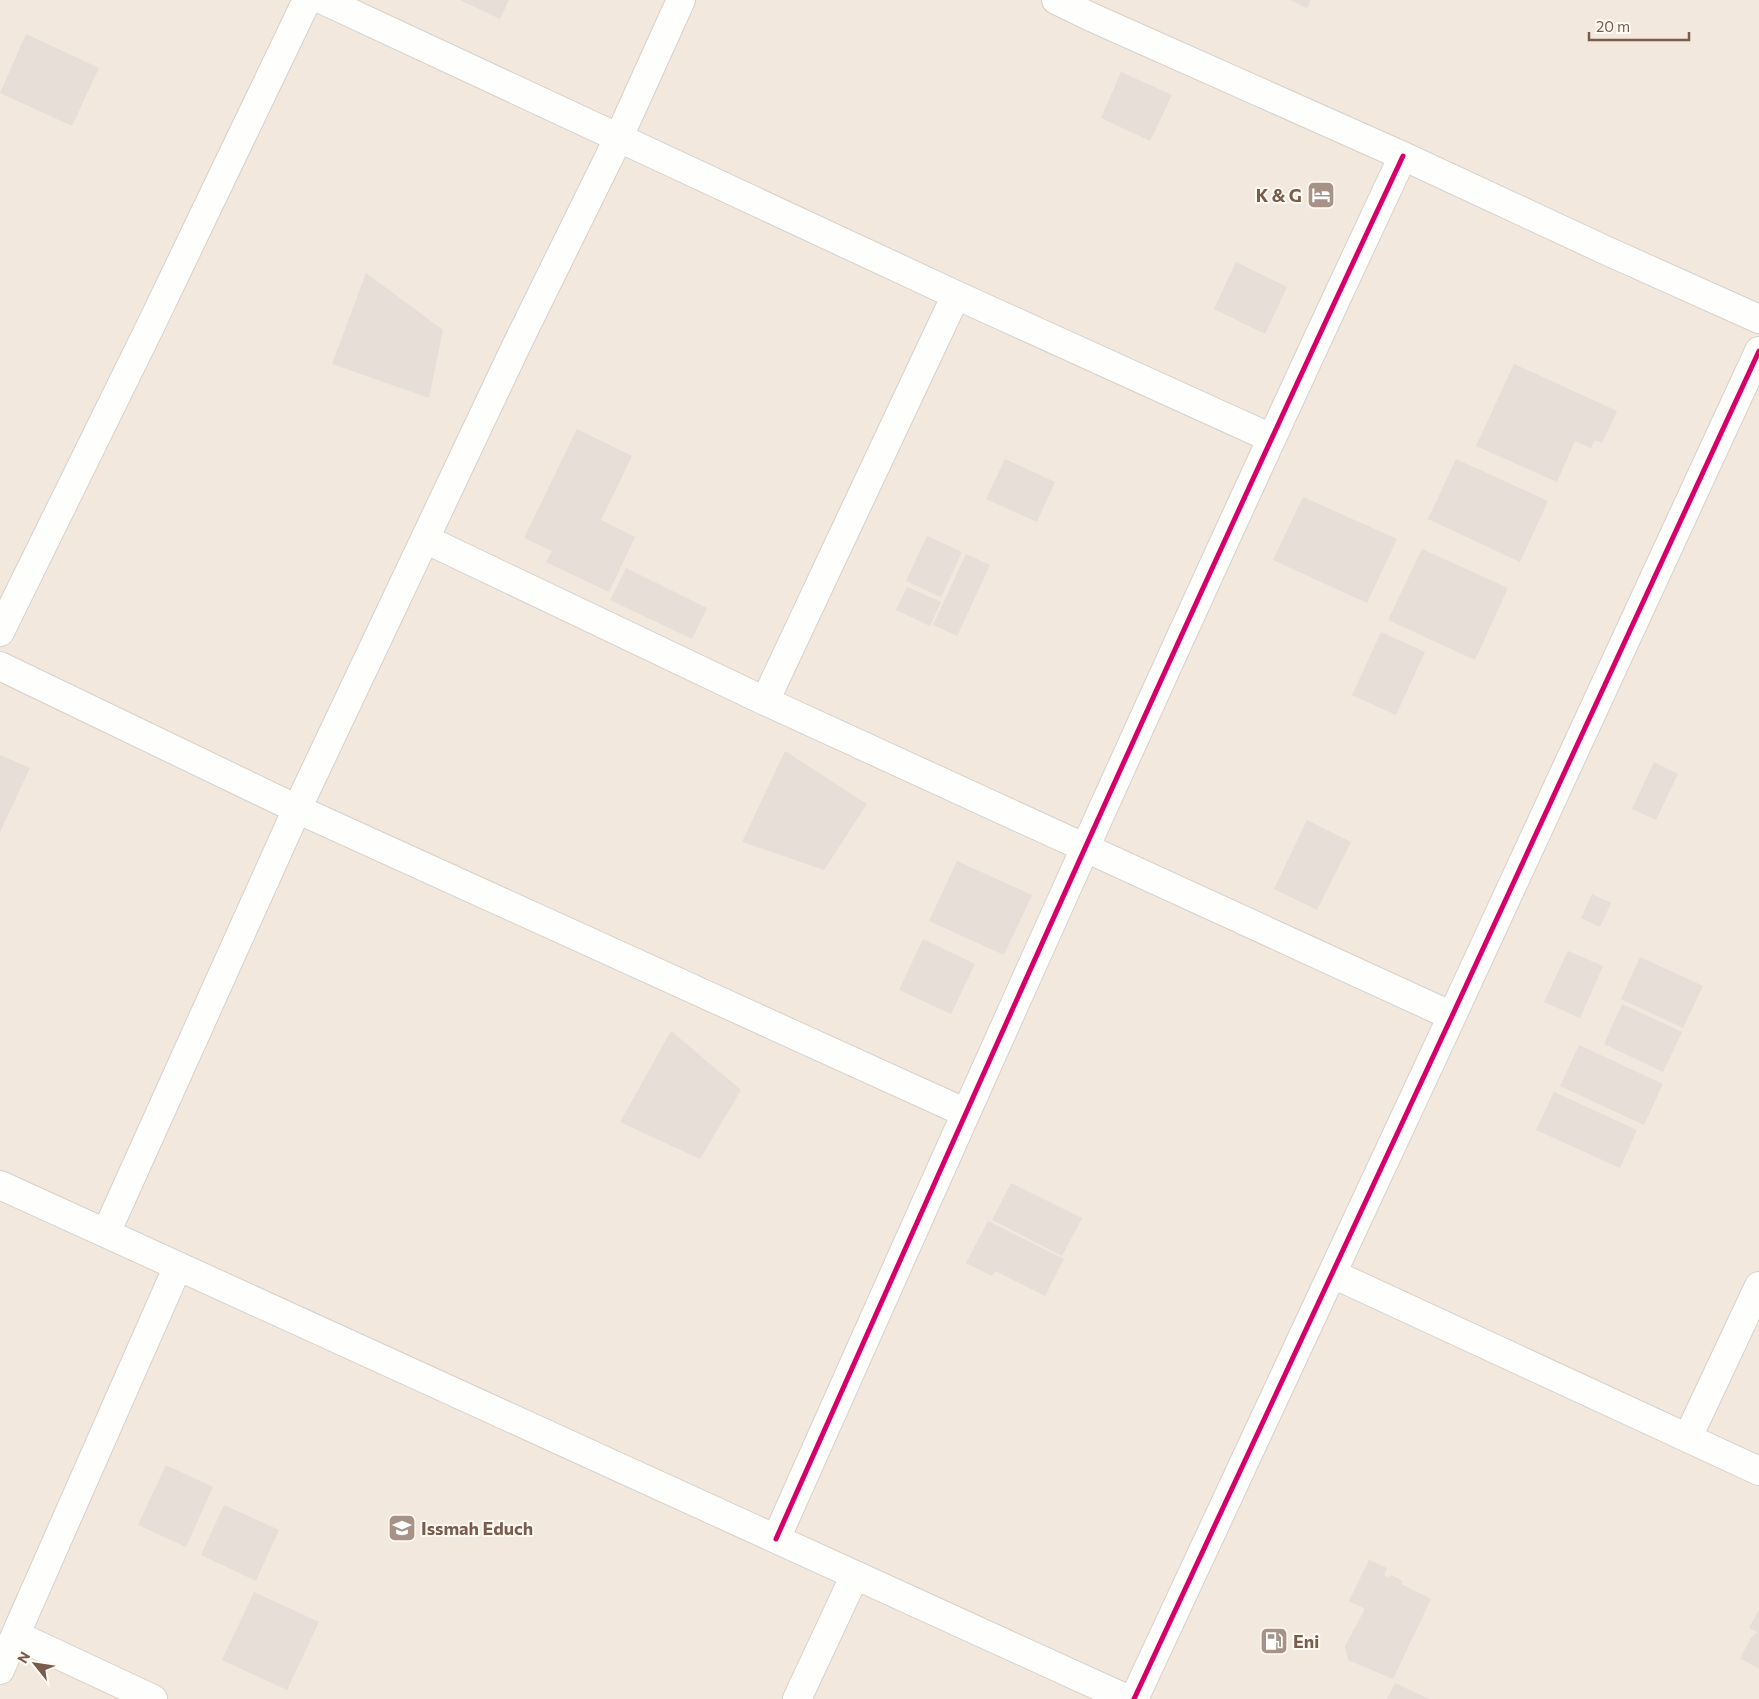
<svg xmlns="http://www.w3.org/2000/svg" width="1759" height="1699" viewBox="0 0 1759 1699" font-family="Commissioner,sans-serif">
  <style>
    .residential { fill: #f2e8de }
    .building { fill: #e6ded7 }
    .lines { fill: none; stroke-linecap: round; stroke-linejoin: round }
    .minor-casing { stroke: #d7d1cb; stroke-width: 30 }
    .minor { stroke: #fefefd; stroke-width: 28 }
    .cycleway-casing { stroke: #fffaf3; stroke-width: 8 }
    .cycleway { stroke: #d6006c; stroke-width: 5 }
    .labels { text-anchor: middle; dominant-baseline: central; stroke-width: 4; stroke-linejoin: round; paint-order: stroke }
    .poi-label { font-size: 18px; font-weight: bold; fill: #7a5c4d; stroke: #fffaf3; text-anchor: start }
  </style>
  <rect width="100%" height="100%" fill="#f9f5f0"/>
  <path class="residential" d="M0,0H1759V1699H0Z"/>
  <path class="building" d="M460,0H509L500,19Z
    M1290,0H1311L1307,8Z
    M26,34L99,68L72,126L0,93Z
    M1121,72L1172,95L1150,141L1101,118Z
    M1236,262L1287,287L1265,334L1214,309Z
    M366,273L443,330L429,398L332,364Z
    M1514,364L1617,411L1602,443L1595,440L1591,448L1575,441L1557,482L1476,446Z
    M577,429L632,456L601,520L635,537L609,592L546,562L552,551L524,538Z
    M1005,459L1055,482L1037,522L986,499Z
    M1456,459L1548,501L1520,562L1428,519Z
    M1303,497L1397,539L1367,603L1273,560Z
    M927,536L962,552L941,597L906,581Z
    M1422,549L1508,588L1475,660L1388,620Z
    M966,554L990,565L957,636L933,625Z
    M626,568L707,608L692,639L610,600Z
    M907,587L941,602L930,626L896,610Z
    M1381,632L1425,652L1396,715L1352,695Z
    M785,751L867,804L824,870L742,842Z
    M0,755L30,768L0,832Z
    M1654,762L1678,774L1656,820L1632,809Z
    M1307,820L1351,842L1317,910L1274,889Z
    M957,861L1032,895L1004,955L929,921Z
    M1592,894L1611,903L1600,927L1581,918Z
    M923,939L975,964L951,1014L899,990Z
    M1568,951L1603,966L1580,1018L1544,1002Z
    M1640,957L1703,986L1683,1028L1621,999Z
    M1622,1004L1682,1032L1663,1072L1604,1044Z
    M671,1031L741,1090L700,1159L620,1122Z
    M1579,1045L1663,1084L1644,1125L1560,1086Z
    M1554,1092L1637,1130L1620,1168L1536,1130Z
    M1011,1183L1082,1218L1062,1256L992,1220Z
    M988,1221L1064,1259L1045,1296L995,1271L992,1276L966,1263Z
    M166,1465L213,1487L186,1547L138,1525Z
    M224,1505L279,1530L256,1581L201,1555Z
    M1369,1560L1387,1568L1384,1575L1389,1578L1391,1575L1403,1581L1401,1584L1431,1599L1393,1679L1348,1660L1345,1646L1365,1609L1349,1601Z
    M254,1592L319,1622L287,1690L222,1660Z
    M1759,1610V1669L1740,1658L1751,1638L1757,1632L1749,1628Z
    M1395,1683L1429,1699H1387Z"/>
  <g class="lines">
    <defs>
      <path id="minor" d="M323,0L956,295L1271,438
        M1056,0L1091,17L1403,156L1605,250L1759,319
        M425,539L765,701L1452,1016
        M0,632L150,327L307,0
        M0,666L297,809L966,1113
        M765,701L956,295
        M0,1185L1127,1699
        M106,1233L297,809L519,340L618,139L681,0
        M1333,1274L1759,1471
        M1688,1437L1759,1286
        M776,1539C982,1076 1188,614 1403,156
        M16,1635L153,1699
        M0,1670L178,1266
        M797,1699L855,1575
        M1134,1699L1452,1016L1759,351"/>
    </defs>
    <use href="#minor" class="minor-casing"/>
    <use href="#minor" class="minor"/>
    <defs>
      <path id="cycleway" d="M776,1539C982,1076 1188,614 1403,156
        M1134,1699L1452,1016L1759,351"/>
    </defs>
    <use href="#cycleway" class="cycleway-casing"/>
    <use href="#cycleway" class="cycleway"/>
  </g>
  <defs>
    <symbol id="hotel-square" viewBox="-11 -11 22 22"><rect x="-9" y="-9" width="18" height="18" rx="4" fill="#a69286" stroke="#fffaf3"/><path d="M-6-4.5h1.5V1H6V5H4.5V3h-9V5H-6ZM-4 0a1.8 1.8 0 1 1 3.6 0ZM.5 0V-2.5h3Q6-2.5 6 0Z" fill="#fff"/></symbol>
    <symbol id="university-square" viewBox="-11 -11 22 22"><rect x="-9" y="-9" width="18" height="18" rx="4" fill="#a69286" stroke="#fffaf3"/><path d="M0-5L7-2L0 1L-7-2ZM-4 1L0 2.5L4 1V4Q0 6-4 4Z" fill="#fff"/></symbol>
    <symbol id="fuel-square" viewBox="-11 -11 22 22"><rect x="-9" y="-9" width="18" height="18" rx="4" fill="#a69286" stroke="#fffaf3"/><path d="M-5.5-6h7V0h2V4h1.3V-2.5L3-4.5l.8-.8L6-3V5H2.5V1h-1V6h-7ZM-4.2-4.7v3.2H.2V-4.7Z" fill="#fff"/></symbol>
  </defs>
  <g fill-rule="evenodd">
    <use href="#hotel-square" x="1305" y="179" width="32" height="32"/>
    <use href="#university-square" x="386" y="1512" width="32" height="32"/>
    <use href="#fuel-square" x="1258" y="1625" width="32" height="32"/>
  </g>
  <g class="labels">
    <g class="poi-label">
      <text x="1302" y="195" text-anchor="end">K &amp; G</text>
      <text x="421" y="1528">Issmah Educh</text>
      <text x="1293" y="1641">Eni</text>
    </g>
  </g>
  <g transform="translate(35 1664) rotate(300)" stroke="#fffaf3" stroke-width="4" paint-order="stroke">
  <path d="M0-4L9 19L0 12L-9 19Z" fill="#7a5c4d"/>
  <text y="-8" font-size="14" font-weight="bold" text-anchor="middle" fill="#7a5c4d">N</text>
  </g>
  <path d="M1589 32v8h100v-8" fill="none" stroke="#7a5c4d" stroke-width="2.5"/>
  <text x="1596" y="32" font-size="15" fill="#7a5c4d" stroke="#fffaf3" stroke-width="4" paint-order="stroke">20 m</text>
</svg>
